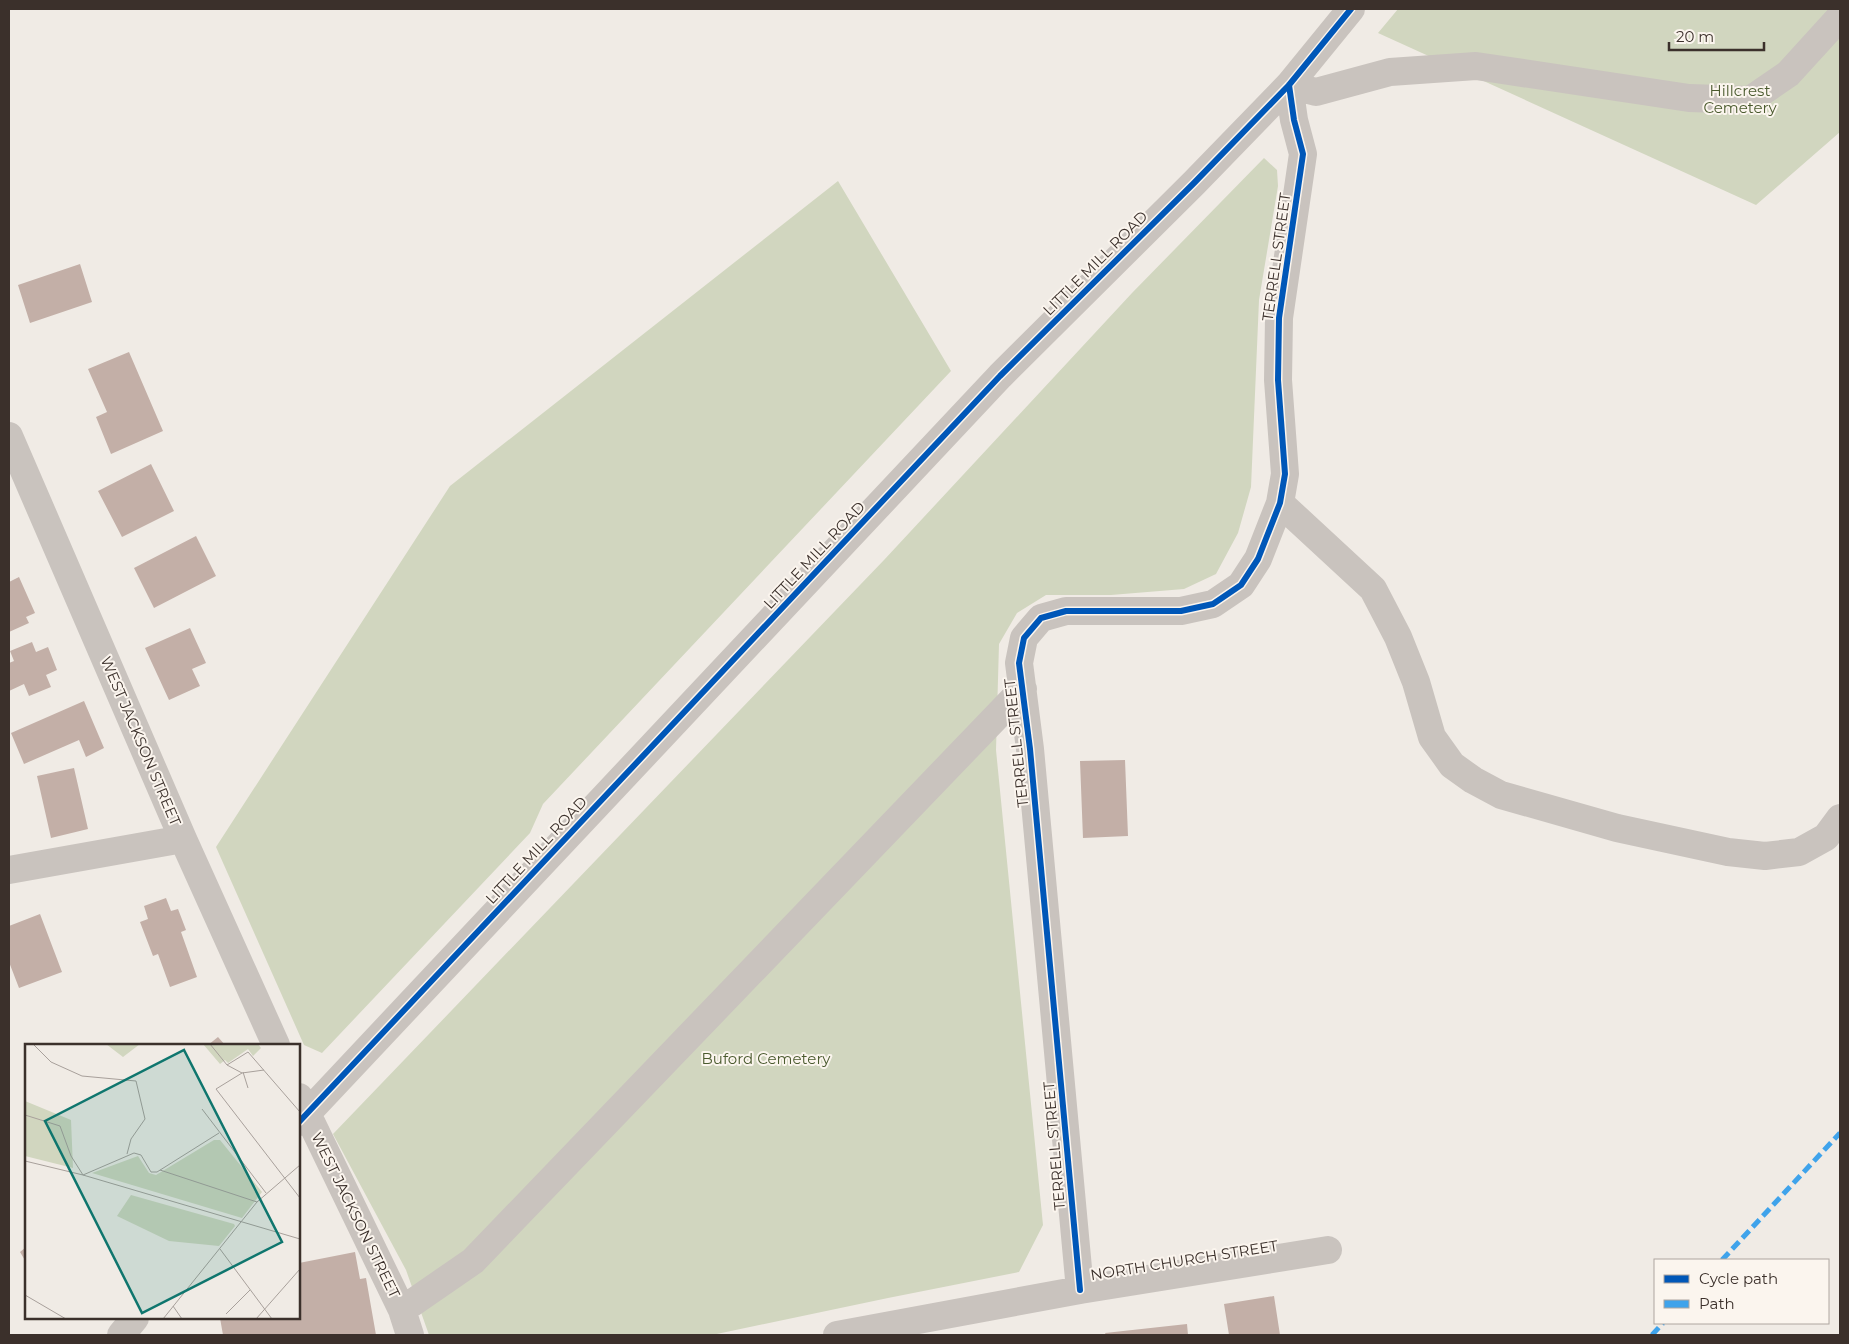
<svg xmlns="http://www.w3.org/2000/svg" width="1849" height="1344" viewBox="0 0 1849 1344" font-family="Montserrat,sans-serif">
  <style>
    .green { fill: #d1d6bf }
    .building { fill: #c3afa7 }
    .lines { fill: none; stroke-linecap: round; stroke-linejoin: round }
    .minor { stroke: #c9c3be; stroke-width: 28 }
    .quiet { stroke: #3fa3eb; stroke-width: 5; stroke-dasharray: 10 5; stroke-linecap: butt }
    .cycleway-casing { stroke: #fbf5ee; stroke-width: 9 }
    .cycleway { stroke: #0057b8; stroke-width: 6 }
    .labels { text-anchor: middle; dominant-baseline: central; stroke-width: 4; stroke-linejoin: round; paint-order: stroke }
    .park-label { font-size: 15px; fill: #4a5a2e; stroke: #fbf5ee }
    .street-label { font-size: 15px; fill: #3b302b; stroke: #fbf5ee }
    .inset-road { fill: none; stroke: #a8a09b; stroke-width: 1 }
    .view { fill: #0f766e; fill-opacity: 0.15; stroke: #0f766e; stroke-width: 2.5 }
    .inset-edge { fill: none; stroke: #3b302b; stroke-width: 2.5 }
  </style>
  <rect width="100%" height="100%" fill="#f0ebe5"/>
  <path class="green" d="M1398,9H1840V132L1756,205L1378,33Z
    M1264,158L1277,170L1278,186L1259,300L1251,487L1238,533L1216,574L1184,589L1111,595H1046L1017,613L999,644L996,750L1043,1225L1019,1272L888,1298L712,1335H429L406,1270L333,1134L884,560L1132,293Z
    M838,181L951,371L543,804L530,833L322,1053L304,1045L216,847L450,486Z"/>
  <path class="building" d="M80,264L92,302L30,323L18,285Z
    M129,352L163,431L111,454L96,417L107,412L88,369Z
    M151,464L174,511L122,537L98,491Z
    M196,536L216,576L154,608L134,568Z
    M19,577L35,613L26,617L29,623L9,632V582Z
    M190,628L206,663L192,669L200,686L169,700L145,648Z
    M32,642L36,652L48,647L57,670L46,675L51,687L29,696L24,684L9,691V663L14,661L10,651Z
    M84,701L104,748L86,757L79,740L24,764L11,733Z
    M1125,760L1128,836L1083,838L1080,761Z
    M74,768L88,829L51,838L37,776Z
    M166,898L171,911L178,909L186,930L181,932L197,977L170,987L158,954L153,956L140,922L148,919L144,906Z
    M40,914L62,972L19,988L9,962V926Z
    M218,1037L225,1045H208Z
    M26,1247V1262L20,1252Z
    M355,1252L360,1279L366,1278L376,1335H223L220,1318H299V1263Z
    M1274,1296L1280,1335H1229L1224,1304Z
    M1187,1324L1188,1335H1106L1105,1333Z"/>
  <g class="lines">
    <path class="minor" d="M9,436L183,839L276,1045
      M1280,503L1373,589L1398,637L1416,682L1432,737L1452,765L1473,780L1501,795L1617,828L1728,852L1765,856L1799,852L1826,837L1840,818
      M9,870L183,839
      M299,1097L402,1310L410,1335
      M299,1122L1000,376L1194,183L1289,85L1351,9
      M1080,1290L1030,749L1019,663L1024,638L1041,618L1066,611H1181L1213,604L1241,585L1258,559L1280,503L1285,474L1278,380L1279,318L1303,154L1294,120L1289,85L1316,92L1390,72L1476,66L1689,98L1750,100L1788,74L1840,17
      M402,1310L473,1261L1023,689
      M121,1335L135,1318
      M837,1335L1080,1290L1328,1250"/>
    <path class="quiet" d="M1722,1260L1840,1133
      M1652,1335L1663,1323"/>
    <defs>
      <path id="cycleway" d="M299,1122L1000,376L1194,183L1289,85L1351,9
        M1080,1290L1030,749L1019,663L1024,638L1041,618L1066,611H1181L1213,604L1241,585L1258,559L1280,503L1285,474L1278,380L1279,318L1303,154L1294,120L1289,85"/>
    </defs>
    <use href="#cycleway" class="cycleway-casing"/>
    <use href="#cycleway" class="cycleway"/>
  </g>
  <g class="labels">
    <g class="park-label">
      <text x="1740" y="90">Hillcrest<tspan x="1740" dy="17">Cemetery</tspan></text>
      <text x="766" y="1058">Buford Cemetery</text>
    </g>
    <g class="street-label">
      <text transform="translate(1276 257) rotate(-82)">TERRELL STREET</text>
      <text transform="translate(1095 263) rotate(-45)">LITTLE MILL ROAD</text>
      <text transform="translate(814 555) rotate(-47)">LITTLE MILL ROAD</text>
      <text transform="translate(141 741) rotate(67)">WEST JACKSON STREET</text>
      <text transform="translate(1016 743) rotate(-96)">TERRELL STREET</text>
      <text transform="translate(536 850) rotate(-47)">LITTLE MILL ROAD</text>
      <text transform="translate(1054 1146) rotate(-95)">TERRELL STREET</text>
      <text transform="translate(356 1215) rotate(64)">WEST JACKSON STREET</text>
      <text transform="translate(1184 1260) rotate(-9)">NORTH CHURCH STREET</text>
    </g>
  </g>
  <g transform="translate(25 1044)">
    <rect width="275" height="275" fill="#f0ebe5"/>
    <path d="M81,0H115L98,13ZM178,0H233L236,4L228,12L223,5L203,19L200,16L195,20ZM0,57L46,76L48,124L0,112ZM189,96H195L237,148L217,174L67,129L113,112L124,129L131,131ZM106,151L209,180L210,182L194,202L144,197L92,172Z" fill="#d1d6bf"/>
    <path class="inset-road" d="M8,0L26,18L57,32L111,37L120,75L106,95L102,110M185,0L202,21L217,29M202,21L223,8L275,68M239,26L217,29L191,45L275,154M218,28L223,44M177,65L241,149M0,71L35,82L46,112L58,131L109,109L116,111L126,128H132L194,89M0,117L58,131L275,195M135,126L232,158M195,205L247,275M0,251L41,275M148,262L157,275M201,270L225,246M138,275L232,158L275,121M231,275L275,225"/>
    <path class="view" d="M159,6L257,198L117,269L20,77Z"/>
    <rect width="275" height="275" class="inset-edge"/>
  </g>
  <rect width="1849" height="1344" fill="none" stroke="#3b302b" stroke-width="20"/>
  <rect x="1654" y="1259" width="175" height="65" fill="#fbf5ee" stroke="#aea6a0"/>
  <rect x="1664" y="1275" width="25" height="8" fill="#0057b8" stroke="#aea6a0"/>
  <text x="1699" y="1284" font-size="15" fill="#3b302b">Cycle path</text>
  <rect x="1664" y="1300" width="25" height="8" fill="#3fa3eb" stroke="#aea6a0"/>
  <text x="1699" y="1309" font-size="15" fill="#3b302b">Path</text>
  <path d="M1669 42v8h95v-8" fill="none" stroke="#3b302b" stroke-width="2.5"/>
  <text x="1676" y="42" font-size="15" fill="#3b302b" stroke="#fbf5ee" stroke-width="4" paint-order="stroke">20 m</text>
</svg>
